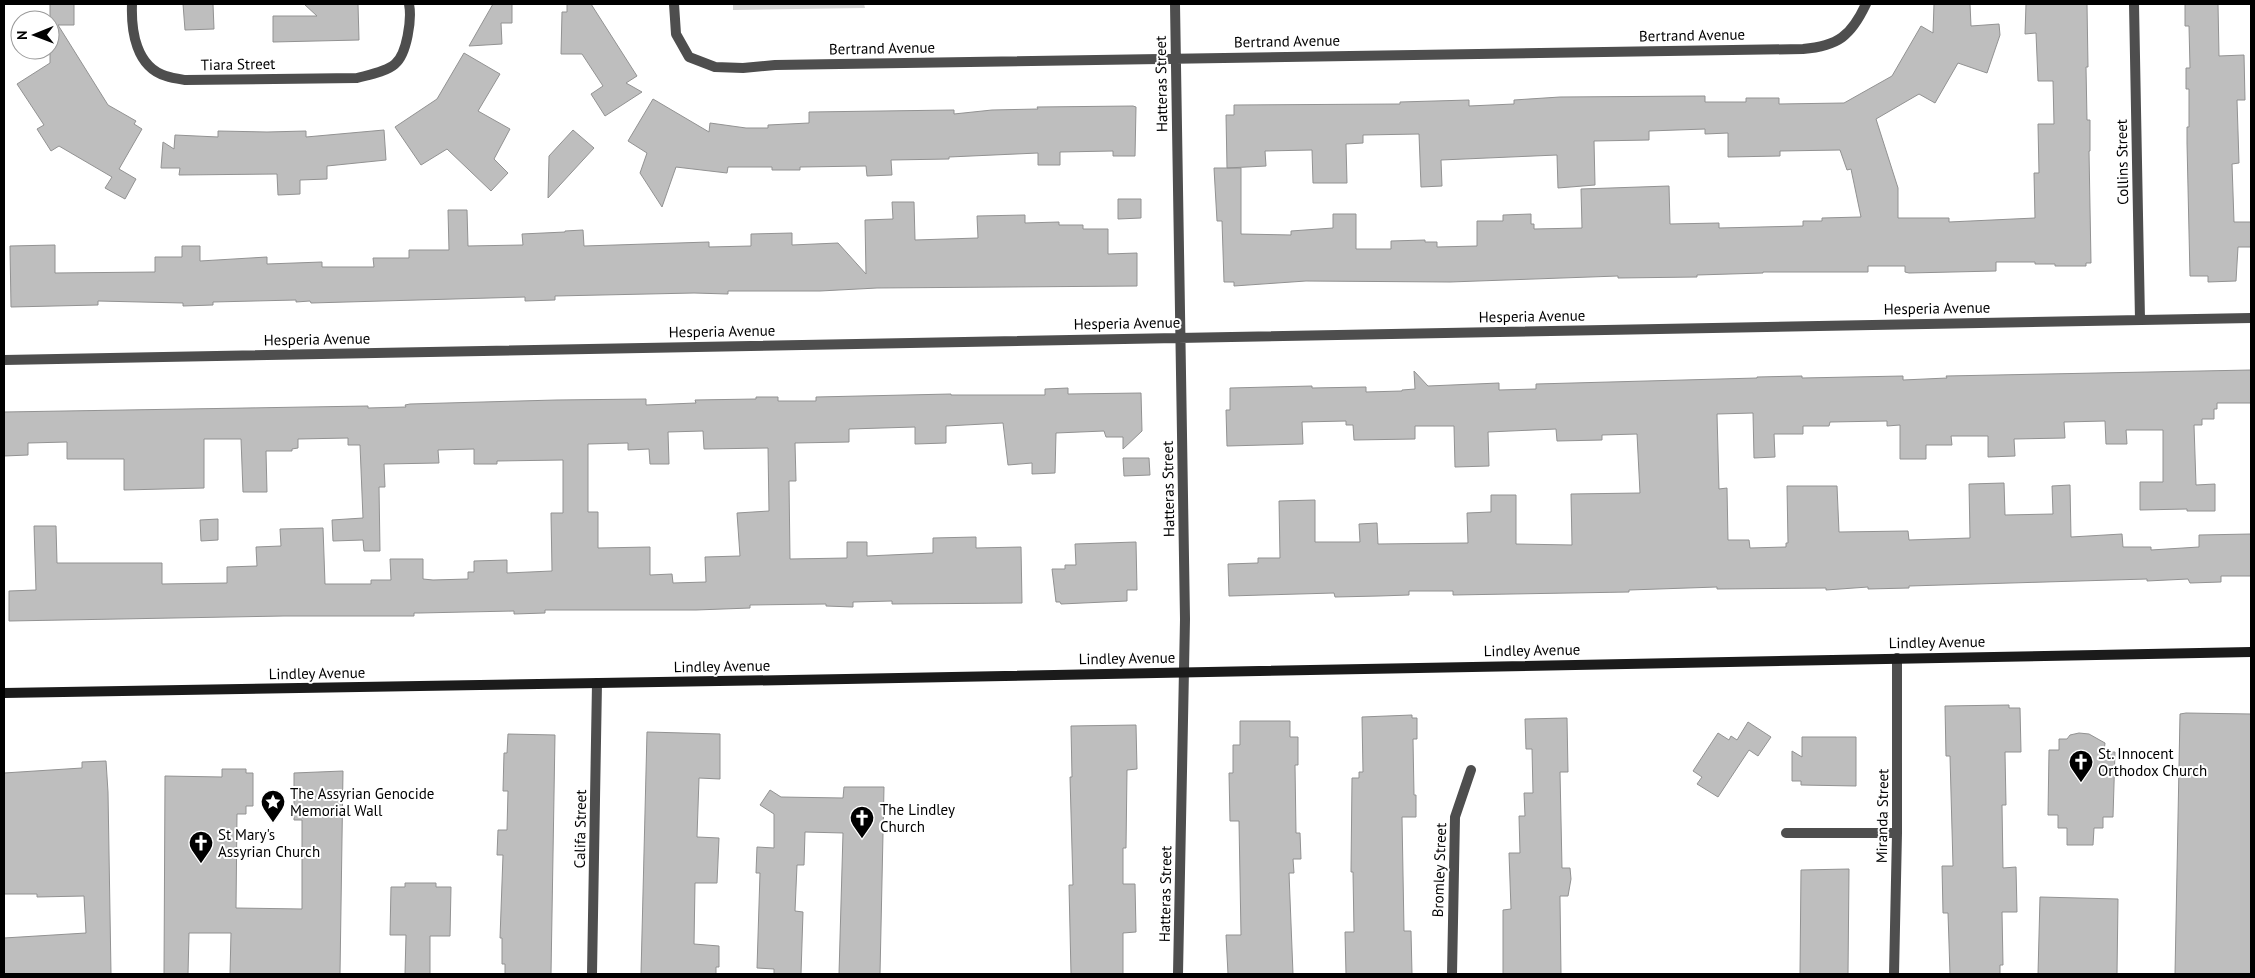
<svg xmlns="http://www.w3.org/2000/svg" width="2255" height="978" viewBox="0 0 2255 978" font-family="'PT Sans',sans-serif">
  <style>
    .green { fill: #d5d5d5 }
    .building { fill: #bebebe; stroke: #929292; fill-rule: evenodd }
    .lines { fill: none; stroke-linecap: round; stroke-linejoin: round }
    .minor { stroke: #4e4e4e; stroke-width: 10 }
    .secondary { stroke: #1b1b1b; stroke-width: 10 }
    .labels { text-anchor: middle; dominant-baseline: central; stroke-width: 4; stroke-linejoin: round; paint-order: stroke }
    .street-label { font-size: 15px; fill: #000; stroke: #fff }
    .poi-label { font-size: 15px; fill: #000; stroke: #fff; text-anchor: start }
  </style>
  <rect width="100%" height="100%" fill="#fff"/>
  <path class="green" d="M733,4H864L865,8L733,10Z"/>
  <path class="building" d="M50,4H74V25H58L108,105L136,121L134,124L142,129L119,169L136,179L125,199L105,188L112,177L59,146L51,151L37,129L44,125L17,84L50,63Z
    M183,4H213L214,29L185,30Z
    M304,4H358L359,40L273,42V16H317Z
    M493,4H512V23H501L502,44L469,46Z
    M567,4H591L637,76L626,83L642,92L605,116L591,94L603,86L582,54H561L562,12H567Z
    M1934,4H1970L1971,26L1999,24L2000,35L1987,73L1958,63L1935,103L1919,94L1876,119L1898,188V218H1949V222L2035,218L2034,173H2039L2038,124H2054L2053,81H2038L2036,33L2025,34L2026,4H2087L2088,67H2086L2087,120H2090V151H2089L2091,263H2086V266H2055V264H2035V262H1996V271L1909,273L1905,272V266H1868V272H1763V273L1697,275V277L1618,278V276L1450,282L1306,281L1234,286V282H1224L1222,221H1217L1214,168H1241V234L1291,235V231L1333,228V214H1356V249H1391V241L1425,240V242H1437V247L1477,246V221H1503V215L1531,214V224H1534V229L1582,228L1581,189L1669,186L1670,224L1719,223V228L1803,226V221H1822V218L1861,217L1851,169L1847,170L1840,150L1780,151V156L1728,157V133L1705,134V129L1649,131V140L1594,141L1595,185L1558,188L1557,155L1441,160L1442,186L1421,187L1419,134L1363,135V143L1346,144L1347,183H1313L1312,150L1265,151L1266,166L1227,168L1226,115H1234V105L1400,104V102L1469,100V106L1514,104V100L1560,97L1705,96V102H1746V98H1779V104L1844,103L1892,76L1921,26L1933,33Z
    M2185,4H2218L2219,56L2244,55L2245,100H2237L2239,163L2232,164L2234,222H2251V247H2238L2236,281L2208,282V276H2190L2187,143V127H2189V89H2186V68H2190L2189,26H2185Z
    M464,53L500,74L478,111L510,129L494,159L508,173L491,191L447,149L421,165L395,127L437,99Z
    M653,99L709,132L710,123L746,128H768V125L809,123V112L954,110V114L992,110L1038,109L1037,107L1133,106L1136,107L1135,156H1113V151L1060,152V165H1038V153L949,157V159L891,160L892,175L867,176L866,166L800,167V170H772V167H728L727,173L676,167L662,207L640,173L647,153L628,141Z
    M384,130L386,160L327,166V179L300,180V194L278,195L277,174L179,175L180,168H161L163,142L174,149L175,135L218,137V131L267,132L306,131V137Z
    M573,130L594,148L548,198L549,156Z
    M1118,199H1141V218L1118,219Z
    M892,202H914L915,240L978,238L977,216L1025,215V223L1059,222V225H1083V229H1108V254L1137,253V286L877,288L820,291H728V294L694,293L555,296V300L525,301V297L311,303L310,301L296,302V300L213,302V305L183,306V303L98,301V305L11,307L10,246L55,245V273L155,272V257H182V246H200V261L267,257V264L322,262V267H374L373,258H409V250H449L448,210H467L468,246L523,245L522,234L565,232V231L583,230L584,246L709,242V247L751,246V234L792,233V245L838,243L866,274L865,220L893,219Z
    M2251,370V403H2217V409H2214V419H2202V425H2194L2196,485L2215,484V511H2187V509L2140,510V482H2163V430H2126L2127,444H2106L2105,421L2064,422L2065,438L2014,439L2015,456L1988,457V436H1951L1952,445H1926V459H1900V425L1887,426V421L1830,422L1829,426H1803V434H1774L1775,457L1754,458L1753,413L1717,414L1719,489L1727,488L1728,540H1749L1750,548L1786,547V543H1788L1787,486H1837L1839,532L1908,531L1909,540L1970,538L1969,484L2004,483L2005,515L2053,514L2052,486L2070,485L2071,537L2122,534L2123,547H2151V550L2199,547V535L2251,534V576H2221V582L2190,583L2188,579L2147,581V579L1909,586V588L1868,589V587L1826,590V588L1717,589V587L1629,590V592L1453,595V591H1409V595L1379,596L1335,597L1334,593L1229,596L1228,564L1258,563V558H1280L1279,501L1315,500V542H1360L1359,524L1377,523L1378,544L1468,543L1467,513L1491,512V495H1516V544L1572,545L1571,494L1640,493L1637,434L1602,435V440L1557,441L1556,429L1488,432L1489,466L1455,467L1454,426H1415V439L1354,440L1353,425H1346V421L1302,422L1303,444L1227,446L1226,410H1230V388L1312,386V388L1366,387V392L1402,391V390L1415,389L1414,371L1428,386L1499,383V390L1536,389V384L1757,378V377L1802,376V378L1903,376V380L1947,378L1946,376Z
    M1068,388V394L1141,393L1142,431L1123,449V437H1106L1104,431L1056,433L1055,473L1032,474V463L1008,465L1003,423L946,426V443L915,444V427L849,429V442L795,443L796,481H789L790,559L847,558V542H867V556L933,553V538L976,537V548L1021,547L1022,603L892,604V601L853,602V607L826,606V604L750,605V608L696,610H545V613L514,614V611L419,613H414V616H284L9,621V591L36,590L34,526H56L57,563H162V584L227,583V567L257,566L256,547L281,546L280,529L323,528L325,584H371V580H391L390,559H423V579L433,580L468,579V572H474V561L507,560V573L552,571L551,513H563V460L497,461V464H474V449L438,450L439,463L384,464L385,487H379L380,551H364L363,540L333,541L332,520L363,518L360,445H348V438L298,439V448L292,449V451H266L267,492H243L241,439H204V488L124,490V459H67V442L28,443V455L4,456V412L368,406V408L406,407L405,405L410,404L556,400L646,399V405L696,403L695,400L756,399V397H778V401H816V397L951,394V395H1045V389ZM703,431L704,449L768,448L769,511L737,513L740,556L705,557L706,582L673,583L672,574L650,575V547L598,548V512H588V444L628,443V450L649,449L650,464H669L668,432Z
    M1123,458H1149L1150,475L1124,476Z
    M218,519V540L201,541L200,520Z
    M1136,542L1137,590H1127V601L1061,604L1060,602H1056L1052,569H1065V565H1076L1075,544Z
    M2009,705V708H2020L2021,752H2005L2006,805H2002L2003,868L2016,867L2017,912H2002L2003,965H2000V974H1950L1948,913H1943L1942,866H1953L1950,756H1946L1945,706Z
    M2186,713L2251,714V974H2175L2180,714Z
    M1412,715V718H1417V739H1413L1414,795H1416V817H1402L1404,931H1411L1412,974H1346L1345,932H1354L1353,872H1351L1352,778H1359V772H1363L1362,717Z
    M1567,718L1568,772H1560L1562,868H1570L1571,879L1568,896H1560V899L1561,974H1503V910L1511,909L1509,853H1520L1519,816H1525L1524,793H1533L1532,749H1526L1525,719Z
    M1240,721H1290V737H1298V765H1295L1296,833H1300L1301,859H1293L1294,873H1289L1293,974H1228L1226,935H1241L1239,821H1230L1229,773H1233V745H1240Z
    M1748,722L1771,737L1758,756L1749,750L1718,797L1697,784L1702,777L1693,771L1718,733L1729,740L1731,736L1737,740Z
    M1136,725L1137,769L1127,770L1126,848H1123V884H1135L1136,932L1123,933V974H1071L1069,885H1073L1070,777H1072L1071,726Z
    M647,732L720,734V779L699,778L697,837L719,838L717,883H695L694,944L719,946V967H716V974H641Z
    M2079,733L2089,734L2105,743L2104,752H2115L2113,817H2103V828H2094L2093,845H2067V828H2058V815H2048L2049,750H2059V739H2067L2070,735Z
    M508,734L555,735L551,974H505V964H502V938H500L503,855H497L498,830H507L508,791H503L504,753H507Z
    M1802,737H1856V786L1801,785V781H1792V751L1802,757Z
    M106,761L108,792L111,974H4V938L86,933L84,896L37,897V894H4V773L82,768V762Z
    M222,769H246V773H253V806H246V814H237L236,908L302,909V820H294V773L343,771L340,974H230L231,933H189L188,974H164L165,776L222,777Z
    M844,787H884L880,974H839L843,833L805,832L804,865H797L795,911L803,912L801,974H774V969L757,968L760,873H756L757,847L774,848V814L760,805L770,790L781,797L843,798Z
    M1849,869L1848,974H1800L1801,870Z
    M405,883H436V887H451L450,936H430V974H405L406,935H390L391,887H405Z
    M2040,897L2118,899L2117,974H2038Z"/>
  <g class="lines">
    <path class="minor" d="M132,4C131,31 136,67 166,76C172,78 179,79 185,80L357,78C368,75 386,72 395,64C407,54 412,19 409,4
      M674,4L676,34L689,57L715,67L743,68L775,65L1803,49C1838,46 1851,36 1866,4
      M1175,4L1185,619L1178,974
      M2134,4L2140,320
      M4,360L2251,318
      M1786,833H1897
      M592,974L597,683
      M1452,974L1455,817L1471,770
      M1894,974L1897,833V658"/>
    <path class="secondary" d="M4,693L846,679L2251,652"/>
  </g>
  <defs>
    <symbol id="church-pin" viewBox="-11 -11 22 30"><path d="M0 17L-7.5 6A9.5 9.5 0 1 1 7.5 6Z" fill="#000" stroke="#fff"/><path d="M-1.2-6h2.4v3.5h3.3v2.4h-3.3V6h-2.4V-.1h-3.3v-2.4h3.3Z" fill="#fff"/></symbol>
    <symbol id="sight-pin" viewBox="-11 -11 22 30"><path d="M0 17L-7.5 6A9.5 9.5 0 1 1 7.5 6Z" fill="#000" stroke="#fff"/><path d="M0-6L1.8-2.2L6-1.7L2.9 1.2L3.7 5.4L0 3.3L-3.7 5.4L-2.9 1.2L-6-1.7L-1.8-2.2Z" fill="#fff"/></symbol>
  </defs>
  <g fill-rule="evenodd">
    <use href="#church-pin" x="2067" y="748" width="28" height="38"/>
    <use href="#sight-pin" x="259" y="788" width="28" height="38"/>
    <use href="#church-pin" x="848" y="804" width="28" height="38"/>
    <use href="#church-pin" x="187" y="829" width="28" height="38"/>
  </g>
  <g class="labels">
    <g class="street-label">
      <text transform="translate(1692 35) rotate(-1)">Bertrand Avenue</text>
      <text transform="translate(1287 41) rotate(-1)">Bertrand Avenue</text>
      <text transform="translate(882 48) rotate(-1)">Bertrand Avenue</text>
      <text transform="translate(238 64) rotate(-1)">Tiara Street</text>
      <text transform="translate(1161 84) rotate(-91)">Hatteras Street</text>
      <text transform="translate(2122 162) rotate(-91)">Collins Street</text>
      <text transform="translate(1937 308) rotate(-1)">Hesperia Avenue</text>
      <text transform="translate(1532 316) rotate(-1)">Hesperia Avenue</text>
      <text transform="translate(1127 323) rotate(-1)">Hesperia Avenue</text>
      <text transform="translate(722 331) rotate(-1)">Hesperia Avenue</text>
      <text transform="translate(317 339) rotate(-1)">Hesperia Avenue</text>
      <text transform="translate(1168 489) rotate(-91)">Hatteras Street</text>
      <text transform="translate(1937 642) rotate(-1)">Lindley Avenue</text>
      <text transform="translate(1532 650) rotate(-1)">Lindley Avenue</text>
      <text transform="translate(1127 658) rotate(-1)">Lindley Avenue</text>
      <text transform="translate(722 666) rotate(-1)">Lindley Avenue</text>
      <text transform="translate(317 673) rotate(-1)">Lindley Avenue</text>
      <text transform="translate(1882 816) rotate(-89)">Miranda Street</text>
      <text transform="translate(580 829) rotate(-89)">Califa Street</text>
      <text transform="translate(1439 870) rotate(-88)">Bromley Street</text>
      <text transform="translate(1165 894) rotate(-89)">Hatteras Street</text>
    </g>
    <g class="poi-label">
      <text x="2098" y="753">St. Innocent<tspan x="2098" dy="17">Orthodox Church</tspan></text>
      <text x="290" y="793">The Assyrian Genocide<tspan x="290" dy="17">Memorial Wall</tspan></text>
      <text x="880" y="809">The Lindley<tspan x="880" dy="17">Church</tspan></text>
      <text x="218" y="834">St Mary's<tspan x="218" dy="17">Assyrian Church</tspan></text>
    </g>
  </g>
  <rect width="2255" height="978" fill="none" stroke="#000000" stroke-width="10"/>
  <g transform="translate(35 35) rotate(269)"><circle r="24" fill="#ffffff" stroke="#999999"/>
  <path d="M0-4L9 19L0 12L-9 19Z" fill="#000000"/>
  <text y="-8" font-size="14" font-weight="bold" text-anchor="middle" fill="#000000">N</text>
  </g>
</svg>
